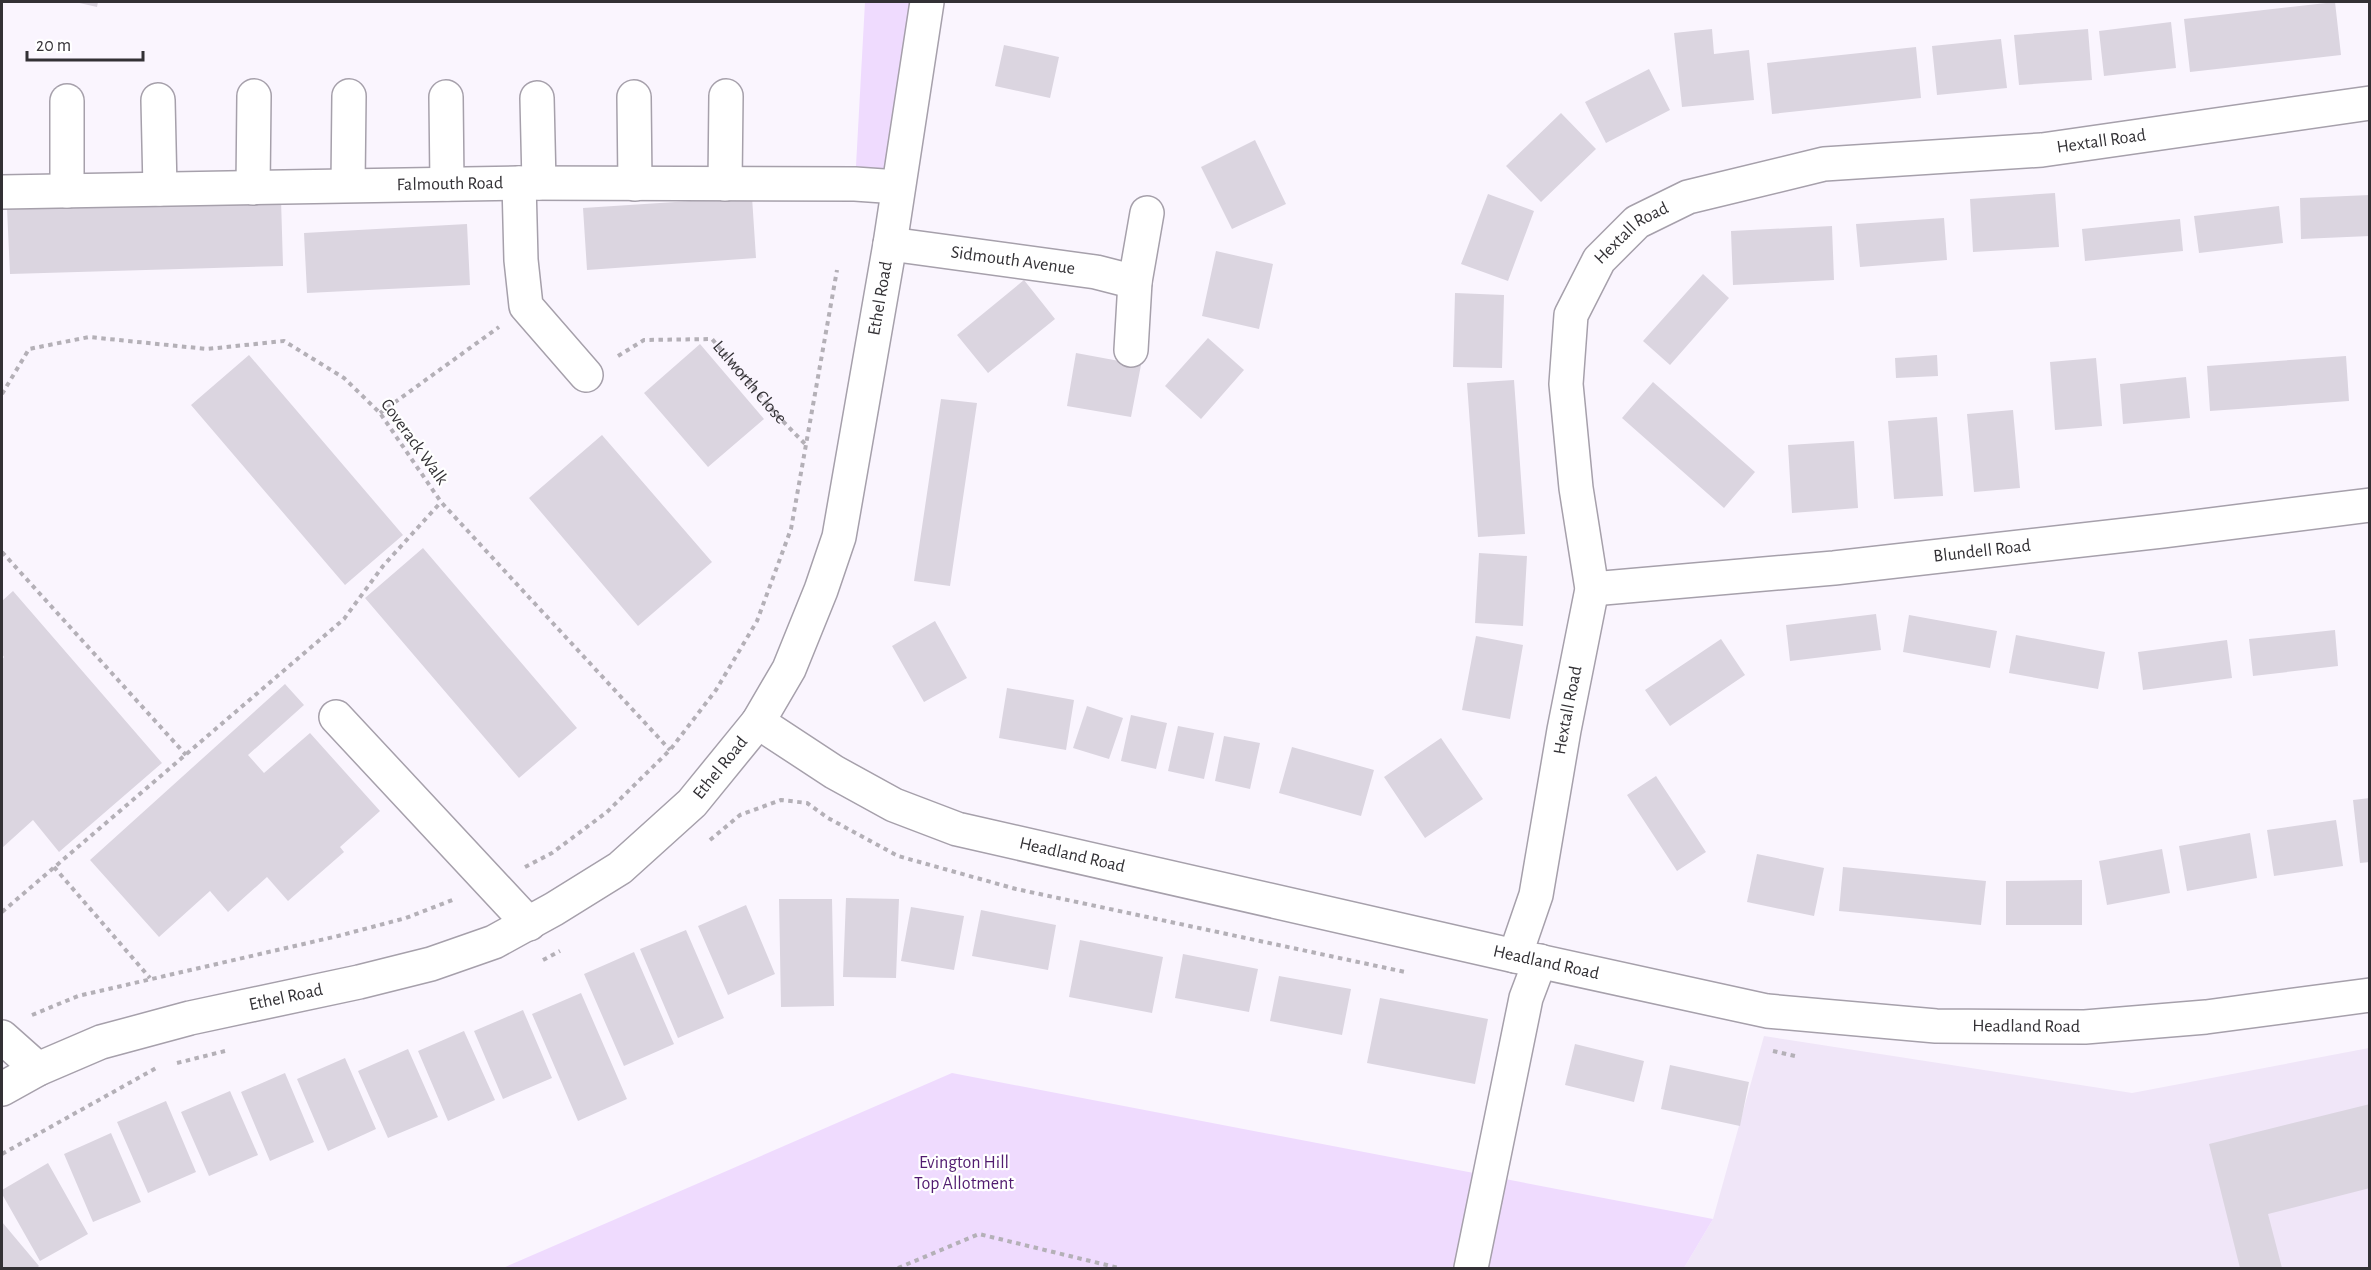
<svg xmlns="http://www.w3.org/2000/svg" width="2371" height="1270" viewBox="0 0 2371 1270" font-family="'Alegreya Sans',sans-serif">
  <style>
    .built { fill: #f0e6f8 }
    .green { fill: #efdbfe }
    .building { fill: #dbd5e0 }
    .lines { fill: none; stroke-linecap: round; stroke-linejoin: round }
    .minor-casing { stroke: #a6a0ab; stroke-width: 36 }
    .path { stroke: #b4b0b7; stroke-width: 4; stroke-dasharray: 4.5 4.5; stroke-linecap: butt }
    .minor { stroke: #fff; stroke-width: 33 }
    .labels { text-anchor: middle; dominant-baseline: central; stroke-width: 4.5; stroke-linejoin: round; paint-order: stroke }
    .street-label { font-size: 18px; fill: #333135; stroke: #fff }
    .park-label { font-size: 18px; fill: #511b6f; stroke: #fff }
  </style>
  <rect width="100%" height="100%" fill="#faf5fe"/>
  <path class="built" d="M1764,1036L2132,1093L2369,1048V1268H1684L1713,1219Z"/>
  <path class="green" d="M865,2H927L898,187L855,184Z
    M952,1073L1713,1219L1684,1268H503Z"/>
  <path class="building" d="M75,2H98L97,7Z
    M2335,2L2341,55L2190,72L2184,19Z
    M2171,22L2176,68L2104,76L2099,31Z
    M1712,29L1714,54L1749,50L1754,100L1682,107L1674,33Z
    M2088,29L2092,80L2019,85L2014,35Z
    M2001,39L2007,88L1937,95L1932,46Z
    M1004,45L1059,57L1050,98L995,86Z
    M1916,47L1921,98L1772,114L1767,63Z
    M1649,69L1670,110L1606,143L1585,102Z
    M1561,113L1596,149L1541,202L1506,166Z
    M1255,140L1286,204L1232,229L1201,167Z
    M2055,193L2059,247L1973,252L1970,199Z
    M1488,194L1534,211L1508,281L1461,264Z
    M2370,195V236L2301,239L2300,198Z
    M752,197L756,258L587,270L583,208Z
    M281,199L283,266L10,274L7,208Z
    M2279,206L2283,243L2199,253L2194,216Z
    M1944,218L1947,260L1860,267L1856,224Z
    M2180,219L2183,251L2085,261L2082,229Z
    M467,224L470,285L307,293L304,233Z
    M1832,226L1834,280L1733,285L1731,231Z
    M1216,251L1273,264L1259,329L1202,316Z
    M1703,274L1729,298L1670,365L1643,341Z
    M1024,280L1055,319L988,373L957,335Z
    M1455,293L1504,295L1502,368L1453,367Z
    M1208,338L1244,370L1201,419L1165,386Z
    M700,344L764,419L708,467L644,393Z
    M1076,353L1141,365L1131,417L1067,406Z
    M249,355L403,535L345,585L191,405Z
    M1937,355L1938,376L1896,378L1895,358Z
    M2346,356L2349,401L2210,411L2207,366Z
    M2096,358L2102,426L2055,430L2050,362Z
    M2186,377L2190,418L2123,424L2120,384Z
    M1514,380L1525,534L1478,537L1467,383Z
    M1653,382L1755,472L1724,508L1622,418Z
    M941,399L977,403L950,586L914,581Z
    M2013,410L2020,488L1974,492L1967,414Z
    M1937,417L1943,496L1894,499L1888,421Z
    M602,435L712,562L638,626L529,498Z
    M1854,441L1858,508L1792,513L1788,445Z
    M423,548L577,728L519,778L365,598Z
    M1479,553L1527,556L1523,626L1475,623Z
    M13,591L162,763L59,852L33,820L2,848V660L4,657L2,654V601Z
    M1876,614L1881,650L1790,661L1786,625Z
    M1909,615L1997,631L1990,668L1903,652Z
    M935,621L967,678L924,702L892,646Z
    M2335,630L2338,666L2253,676L2249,639Z
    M2016,635L2105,652L2098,689L2009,673Z
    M1476,636L1523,645L1510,719L1462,710Z
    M1721,639L1745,675L1670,726L1645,690Z
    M2227,640L2232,678L2143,690L2138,652Z
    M285,684L304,705L248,755L264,773L310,733L380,811L340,847L344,852L288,901L267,877L228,912L210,891L159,937L90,860Z
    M1007,688L1074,700L1066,750L999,738Z
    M1087,706L1123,718L1109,759L1073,748Z
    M1131,715L1167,723L1156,769L1121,761Z
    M1178,726L1214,733L1204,779L1168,771Z
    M1224,736L1260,743L1250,789L1215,781Z
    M1441,738L1483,799L1425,838L1384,777Z
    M1292,747L1374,770L1361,816L1279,793Z
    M1656,776L1706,852L1677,871L1627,795Z
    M2370,798V862L2360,863L2353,800Z
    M2336,820L2343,866L2274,876L2267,830Z
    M2250,833L2257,878L2187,891L2179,846Z
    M2162,849L2170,893L2107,905L2099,861Z
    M1757,854L1824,868L1814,916L1747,902Z
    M1843,867L1986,881L1981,925L1839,911Z
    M2082,880V925H2006V881Z
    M846,898L899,899L896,978L843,977Z
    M779,899H832L834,1006L781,1007Z
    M746,905L775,974L728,995L698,926Z
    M911,907L964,916L954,970L901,961Z
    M981,910L1056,925L1048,970L972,956Z
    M686,930L724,1018L678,1038L640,949Z
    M1080,940L1163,957L1152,1013L1069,997Z
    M634,952L674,1044L624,1066L584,974Z
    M1183,954L1258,969L1249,1012L1175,998Z
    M1279,976L1351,989L1342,1035L1270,1021Z
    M581,993L627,1099L578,1121L532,1014Z
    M1380,998L1488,1019L1475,1084L1367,1063Z
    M523,1010L552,1078L503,1099L474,1031Z
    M464,1031L495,1100L448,1121L418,1051Z
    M1575,1044L1644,1061L1634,1102L1565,1085Z
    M408,1049L438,1117L388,1138L358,1071Z
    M345,1058L376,1129L328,1151L297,1079Z
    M1670,1065L1749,1082L1740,1126L1661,1109Z
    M285,1073L314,1142L270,1161L241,1092Z
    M230,1091L258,1155L209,1176L181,1112Z
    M166,1101L196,1172L148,1193L117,1122Z
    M2370,1104V1188L2268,1214L2282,1268H2240L2209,1144Z
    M111,1133L141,1202L93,1222L64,1154Z
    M48,1163L88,1234L40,1261L2,1194V1190Z
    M2,1222L39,1266L37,1268H2Z"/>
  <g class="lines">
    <defs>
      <g id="minor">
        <path d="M446,97L447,184"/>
        <path d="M634,97L635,184"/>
        <path d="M537,98L539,183"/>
        <path d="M158,100L160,189"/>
        <path d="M67,101V191"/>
        <path d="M519,183L521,260L526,306L586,375"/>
        <path d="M725,184L726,96"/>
        <path d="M348,185L349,96"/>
        <path d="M253,188L254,96"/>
        <path id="s2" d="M2,192L519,183L855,184L898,187"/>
        <path id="s3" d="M890,244L1096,272L1135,282"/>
        <path d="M1131,350L1135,282L1147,213"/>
        <path id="s4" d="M1592,589L1834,568L2162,531L2370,505"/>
        <path d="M336,717L529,924"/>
        <path id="s5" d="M758,722L834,772L894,805L957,829L1515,956L1767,1011L1936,1026L2085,1027L2206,1017L2370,995"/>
        <path id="s6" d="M1515,956L1536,895L1564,730L1592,589L1576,488L1566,384L1571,315L1599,260L1637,222L1688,197L1824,164L2042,150L2370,103"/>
        <path d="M2,1037L38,1069"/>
        <path id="s7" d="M2,1089L38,1069L101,1042L190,1018L359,982L431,964L494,942L554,909L620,868L692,803L758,722L789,669L821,590L839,537L890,244L927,2"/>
        <path d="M1471,1268L1526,998L1540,961"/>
      </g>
    </defs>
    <use href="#minor" class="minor-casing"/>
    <g class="path">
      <path id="s1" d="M618,356L644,340L712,339L776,414L806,445"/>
      <path d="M2,394L29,349L89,337L207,349L284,341L344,378L380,413L441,502L670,750"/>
      <path d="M380,413L499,327"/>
      <path d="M2,552L186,755"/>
      <path d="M710,840L740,815L781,800L807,803L828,818L898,856L1016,889L1405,972"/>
      <path d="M54,867L150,978"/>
      <path d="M525,867L552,853L607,812L670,750L716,690L757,621L791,529L837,270"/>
      <path d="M2,912L344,619L383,566L441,502"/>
      <path d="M543,960L560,951"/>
      <path d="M32,1015L78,996L338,936L406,918L455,899"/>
      <path d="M1773,1051L1799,1057"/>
      <path d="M177,1063L225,1051"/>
      <path d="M2,1154L158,1067"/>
      <path d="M898,1268L979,1234L1119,1268"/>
    </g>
    <use href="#minor" class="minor"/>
  </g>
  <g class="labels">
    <g class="street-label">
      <text stroke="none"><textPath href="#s6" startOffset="1242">Hextall Road</textPath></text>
      <text stroke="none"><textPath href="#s2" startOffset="448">Falmouth Road</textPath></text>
      <text stroke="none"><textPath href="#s6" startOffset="756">Hextall Road</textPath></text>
      <text stroke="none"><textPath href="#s3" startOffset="124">Sidmouth Avenue</textPath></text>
      <text stroke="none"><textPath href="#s7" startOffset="1308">Ethel Road</textPath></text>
      <text stroke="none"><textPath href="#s1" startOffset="156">Lulworth Close</textPath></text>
      <text transform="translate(414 442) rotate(54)">Coverack Walk</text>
      <text stroke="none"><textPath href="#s4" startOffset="392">Blundell Road</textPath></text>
      <text stroke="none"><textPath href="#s6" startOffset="252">Hextall Road</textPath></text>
      <text stroke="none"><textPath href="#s7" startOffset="804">Ethel Road</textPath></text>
      <text stroke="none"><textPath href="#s5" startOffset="345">Headland Road</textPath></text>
      <text stroke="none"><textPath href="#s5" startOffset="831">Headland Road</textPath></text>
      <text stroke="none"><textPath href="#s7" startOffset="300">Ethel Road</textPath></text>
      <text stroke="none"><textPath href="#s5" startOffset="1317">Headland Road</textPath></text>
    </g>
    <g class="park-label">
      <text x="964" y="1163">Evington Hill<tspan x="964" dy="21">Top Allotment</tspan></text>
    </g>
  </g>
  <rect width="2371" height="1270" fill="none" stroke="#333135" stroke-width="6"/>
  <path d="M27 51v9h116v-9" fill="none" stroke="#333135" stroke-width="3"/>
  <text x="36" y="51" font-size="18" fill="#333135" stroke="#ffffff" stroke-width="4.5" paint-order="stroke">20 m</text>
</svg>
